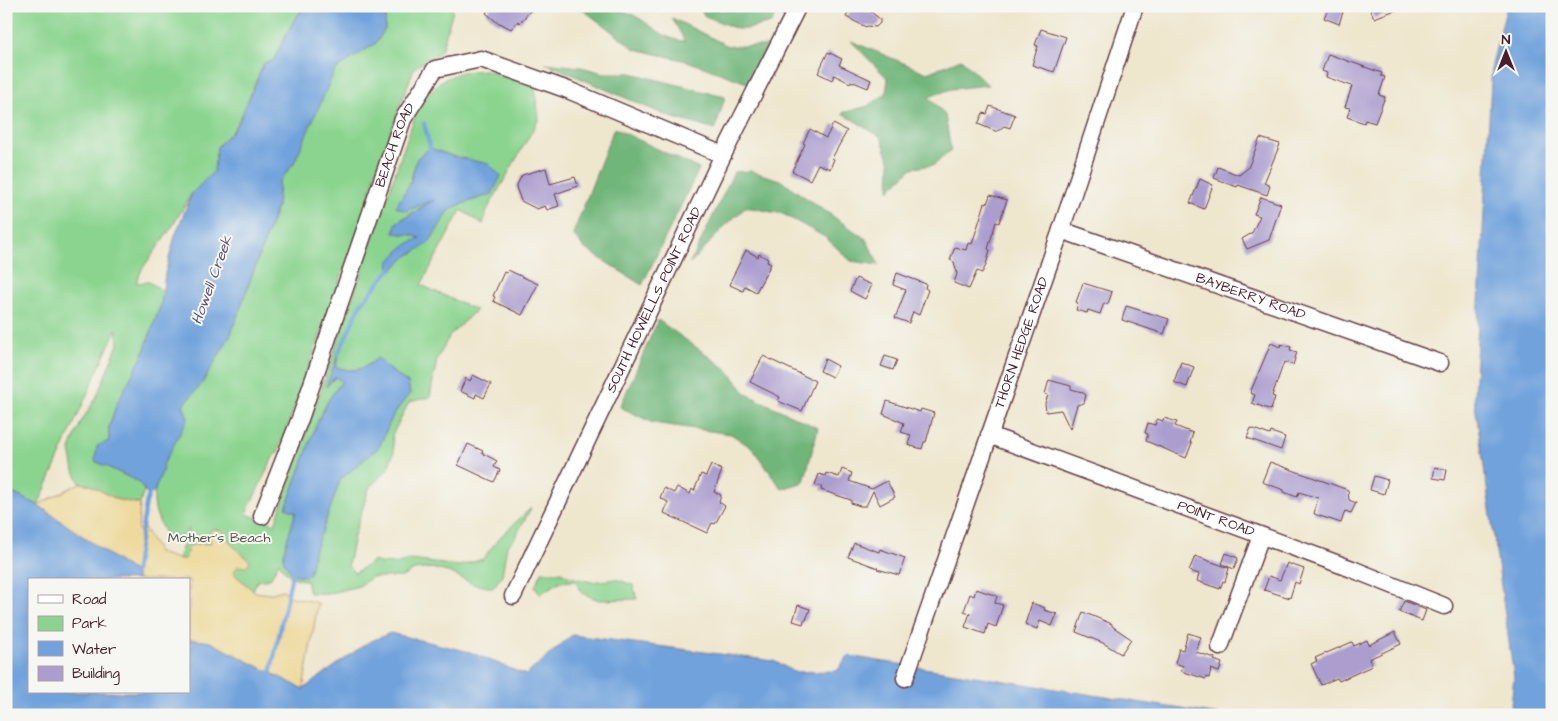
<svg xmlns="http://www.w3.org/2000/svg" width="1558" height="721" viewBox="0 0 1558 721" font-family="'Architects Daughter',sans-serif">
  <style>
    .green { fill: #8bd48f; stroke: #6a7a5d; fill-rule: evenodd }
    .forest { fill: #70b67a; stroke: #5d6a52 }
    .sand { fill: #eeda9e; stroke: #9c7c64 }
    .water { fill: #71a2dc; stroke: #5e6084 }
    .lines { fill: none; stroke-linecap: round; stroke-linejoin: round }
    .stream { stroke: #71a2dc; stroke-width: 4 }
    .building { fill: #ac9dcf }
    .minor-casing { stroke: #633d43; stroke-width: 19 }
    .minor { stroke: #fff; stroke-width: 16 }
    .labels { text-anchor: middle; dominant-baseline: central; stroke-width: 4; stroke-linejoin: round; paint-order: stroke }
    .street-label { font-size: 14px; fill: #4a1f2b; stroke: #f6f6f2 }
    .park-label { font-size: 14px; fill: #5e5549; stroke: #f6f6f2 }
    .water-label { font-size: 15px; font-style: italic; fill: #5a5372; stroke: #f6f6f2 }
  </style>
  <rect width="100%" height="100%" fill="#f6f6f2"/>
  <filter id="ink" filterUnits="userSpaceOnUse"><feTurbulence type="fractalNoise" baseFrequency=".02" numOctaves="2"/><feDisplacementMap in="SourceGraphic" scale="10" xChannelSelector="R" yChannelSelector="G"/><feConvolveMatrix kernelMatrix="1 2 1 2 8 2 1 2 1" color-interpolation-filters="sRGB"/></filter>
  <filter id="wash" filterUnits="userSpaceOnUse"><feTurbulence type="fractalNoise" baseFrequency=".0096" numOctaves="4" result="noise"/><feDisplacementMap in="SourceGraphic" scale="20" xChannelSelector="R" yChannelSelector="G"/><feGaussianBlur stdDeviation="1.12" result="paint"/><feColorMatrix in="noise" values="0 0 0 0 0 0 0 0 0 0 0 0 0 0 0 0 0 1.4 0 .05"/><feComposite in="paint" operator="in"/></filter>
  <g filter="url(#wash)">
    <rect width="100%" height="100%" fill="#efe6ce"/>
    <path class="green" d="M6,6H304L292,24L273,61L264,63L245,109L233,130L217,147L214,171L192,193L172,227L142,269L136,283L149,282L163,291L161,304L142,357L117,403L109,426V441L95,461L139,482L144,490L140,504L118,500L90,485L80,483L74,471L70,449L81,422L96,398L118,344L116,329L38,505L6,490Z
      M390,6H451L453,10L441,51L414,68L377,168L365,211L278,452L273,457L246,514L275,524L420,101L441,81L461,72L486,70L535,87L539,119L487,210L483,224L461,210L421,285L476,310L450,335L437,359L430,397L409,402L392,435L394,452L387,470L369,488L354,536L348,566L355,573L373,561L380,563L398,564L410,560L459,566L483,559L499,538L531,508L514,539L507,546L502,575L493,588L473,584L451,573L432,568L414,570L402,577H372L359,586L330,593H309L306,580C293,580 285,573 279,562L270,579L257,581L253,590L236,576L178,559L189,528L178,542L168,539C160,524 151,508 155,490C157,481 161,475 162,467L187,418L183,405L201,385L230,336L277,207L279,182L335,70L376,43L385,29L386,11ZM430,148L452,156L492,194L459,205L449,211L415,252L407,256L391,271L420,238L413,235L394,233L396,223L438,197L396,207L410,183L417,158ZM338,355L336,367C356,373 361,370 378,358L387,368L408,383L410,393L393,415L379,447L340,480L322,532L315,548L309,575L285,547L296,512L286,508L317,423L329,399L342,381L336,377L327,386Z
      M542,572H561L570,577L592,582L616,579L633,585L637,599L599,600L582,593L576,581L559,582L540,594L535,586Z"/>
    <path class="forest" d="M578,6C595,6 614,7 629,13C650,22 662,40 685,41L672,18L728,46H767L747,83L687,61L635,49Z
      M698,6L724,11L743,9V6H781L771,23L747,29H737L705,16Z
      M851,41L927,73L961,59L988,85L951,89L929,97L945,115L951,150L934,165L912,168L889,191L890,162L881,137L842,113L868,106L886,94L888,79Z
      M545,63L581,67L604,73H631L725,97L715,130L667,116Z
      M614,128L699,169L642,285L584,248L573,234Z
      M751,171L780,180L866,239L879,265L851,261L825,237L783,214L746,207L725,226L690,264L734,172Z
      M658,320L728,370L746,394L818,428L804,482L782,489L752,448L731,434L653,423L620,407Z"/>
    <path class="sand" d="M80,483L90,485L118,500L140,504L138,530L144,528L159,553L180,560L186,558L188,547C196,543 203,545 211,543L209,535L212,529L221,530L232,545L250,561L246,567L238,566L234,571L236,576L255,592L269,594L283,590L292,597L318,603L303,689L210,642L189,639V580H138L135,573L38,505Z"/>
    <path class="water" d="M304,6H390L386,11L385,29L376,43L335,70L294,163L279,182L277,207L230,336L201,385L183,405L188,418L162,467L163,469L154,492L148,496L139,482L95,461L97,446L109,441V427L117,403L142,357L151,332L161,304L165,274L175,236L192,193L214,171L217,147L233,130L240,119L264,63L273,61L292,24Z
      M1507,6H1552V715H1510L1514,677L1474,397L1492,64Z
      M430,148L452,156L489,164L501,176L492,194L459,205L449,211L428,244L407,256L391,271L389,262C397,251 407,243 420,238L413,235L394,233L396,223L434,200L406,211L396,207L410,183L417,158Z
      M339,351L336,367C356,373 362,370 378,358L387,368L408,383L410,393L393,415L379,447L340,480L322,532L315,548L309,575L302,576L292,574L283,560L285,547L296,512L286,508L317,423L329,399L342,381L335,377L326,387Z
      M6,490L38,505L135,573L138,580H29V692H189V639L210,642L303,689L367,643L390,633L470,652L526,675L572,635L774,661L795,672L837,671L848,656L1219,715H6Z"/>
    <g class="lines">
      <path class="stream" d="M424,123L431,152
        M338,354L361,304L393,266
        M135,573L146,503L149,494
        M270,676L293,570"/>
    </g>
    <g id="blocks">
      <path class="building" d="M491,6H534L520,23L518,21L511,29L500,23L499,24L486,13Z
        M852,6H861L871,12L880,19V23L876,27L867,26L866,27L846,17Z
        M1329,6H1345L1339,24L1324,18Z
        M1369,6H1404V7L1374,18Z
        M1041,29L1066,37L1054,72L1032,65L1038,46L1035,45Z
        M828,52L842,59L839,65L871,80L868,88L851,81L850,83L834,75L832,80L818,73Z
        M1328,54L1382,73L1381,76L1385,77L1379,95L1385,97L1375,123L1365,120L1364,123L1347,117L1350,108L1345,107L1352,86L1326,77L1327,73L1322,71Z
        M990,106L1015,115L1010,128L1004,126L998,131H995L978,124L983,113L987,114Z
        M833,124L847,131L832,158L834,159L830,169L818,164L810,180L792,171L805,144L803,143L810,129L826,138Z
        M1260,138L1280,144L1264,183L1270,186L1267,195L1238,185L1237,187L1214,178L1218,167L1239,175L1248,168Z
        M546,168L550,184L575,177L578,186L555,194L559,206L547,210L545,206L537,209L521,201L516,187L522,175Z
        M1200,179L1213,185L1204,209L1190,203Z
        M990,195L1007,200L999,223L996,222L988,249L990,250L986,265L982,273L977,271L969,289L954,283L957,274L954,262L950,260L955,247L966,250L968,243L972,244L985,203L987,204Z
        M1261,197L1281,204L1269,240L1247,249L1242,239L1252,233L1260,216L1254,214Z
        M746,250L758,257L759,254L768,259L767,262L771,264L756,292L745,286L743,291L730,285L732,280H731Z
        M508,270L538,284L522,315L493,301L495,297L493,296L504,272L507,273Z
        M897,273L926,284L925,288L928,290L919,315L913,312L909,323L895,318L906,290L893,285Z
        M856,278L872,285L865,299L850,291Z
        M1083,283L1112,292L1108,304L1104,303L1100,314L1088,310L1087,313L1076,310L1078,303L1076,302Z
        M1126,306L1169,319L1164,334L1122,320Z
        M1271,343L1280,347L1281,344L1291,347L1290,350L1297,352L1293,365L1284,362L1272,396L1275,397L1271,410L1252,403L1255,395L1250,393Z
        M763,356L815,381L802,411L778,401L780,397L750,382Z
        M885,356L897,360L893,370L881,366Z
        M825,359L838,366L832,377L820,371Z
        M1181,362L1194,367L1187,387L1174,382Z
        M473,375L491,384L484,398L476,394L475,398L460,391L466,378L470,381Z
        M1049,380L1071,386V389L1082,392L1086,395L1084,403L1077,405L1070,429L1061,410L1046,412L1045,403L1048,395L1045,394Z
        M887,401L920,412L921,409L934,413L926,442H924L922,449L908,445L911,435L901,432L904,423L883,414Z
        M1164,418L1177,422L1175,426L1193,433L1190,443H1192L1186,458L1146,441L1148,434L1145,433L1148,423L1155,425L1157,419L1163,421Z
        M1251,428L1270,435L1271,432L1285,437L1281,450L1247,438Z
        M468,444L483,451L482,453L497,461L494,467L500,470L494,482L458,465Z
        M1270,462L1348,490L1349,500L1356,503L1351,513L1345,511L1341,523L1314,514L1318,498L1299,492L1297,497L1284,492V490L1262,482Z
        M711,465L722,470L714,492L721,495L719,502L725,506L715,524L712,523L707,533L664,513L668,502L660,498L664,488L674,493L677,487L690,494L692,489L694,491L701,474L706,476Z
        M1435,467L1447,470L1445,480L1433,478Z
        M842,469L852,473L849,481L872,489L887,481L895,497L880,505L873,491L866,506H860L851,503V500L821,490L822,487L815,485L819,474L825,476L826,473L839,477Z
        M1374,476L1388,480L1384,494L1370,490Z
        M854,543L879,552L880,549L905,558L899,575L877,569L878,568L848,557Z
        M1226,553L1238,558L1234,569L1222,564Z
        M1195,556L1229,568L1225,582L1223,581L1220,589L1197,581L1199,574L1189,571Z
        M1287,563L1304,569L1299,584L1295,582L1290,598L1264,590L1269,576L1280,580Z
        M976,589L997,596L995,603L1003,605L996,627L988,624L985,634L965,627L970,613L964,611L970,594L974,596Z
        M1404,601L1426,610L1422,621L1399,612Z
        M1032,603L1045,608L1044,610L1057,614L1052,626L1040,621L1037,629L1025,624Z
        M798,605L810,609L806,620H804L803,624L793,621Z
        M1083,612L1112,624V626L1131,639L1121,654L1103,643L1076,632Z
        M1395,632L1401,644L1369,659L1372,666L1339,681L1337,678L1321,685L1311,664L1317,661L1315,658L1352,642L1354,646L1367,640L1369,645Z
        M1188,633L1201,637L1196,652L1215,658L1214,660L1222,663L1219,672L1211,669L1209,678L1207,677L1206,679L1181,671L1183,666L1175,663L1179,649L1183,650Z"/>
    </g>
  </g>
  <g filter="url(#ink)">
    <use href="#blocks" fill-opacity="0" stroke="#633d43" stroke-width="1"/>
    <g class="lines">
      <defs>
        <g id="minor">
          <path id="s1" d="M1061,230L1440,363"/>
          <path id="s2" d="M989,435L1352,569L1444,606"/>
          <path id="s3" d="M262,516L301,416L403,119L435,69L481,59L568,90L723,155"/>
          <path id="s4" d="M513,596L723,155L798,6"/>
          <path d="M1220,647L1261,536"/>
          <path id="s5" d="M905,678L1061,230L1135,6"/>
        </g>
      </defs>
      <use href="#minor" class="minor-casing"/>
      <use href="#minor" class="minor"/>
    </g>
  </g>
  <g class="labels">
    <g class="street-label">
      <text stroke="none"><textPath href="#s3" startOffset="394">BEACH ROAD</textPath></text>
      <text stroke="none"><textPath href="#s1" startOffset="201">BAYBERRY ROAD</textPath></text>
      <text stroke="none"><textPath href="#s4" startOffset="328">SOUTH HOWELLS POINT ROAD</textPath></text>
      <text stroke="none"><textPath href="#s5" startOffset="355">THORN HEDGE ROAD</textPath></text>
      <text stroke="none"><textPath href="#s2" startOffset="242">POINT ROAD</textPath></text>
    </g>
    <g class="park-label">
      <text x="219" y="538">Mother's Beach</text>
    </g>
    <g class="water-label">
      <text transform="translate(212 280) rotate(-70)">Howell Creek</text>
    </g>
  </g>
  <rect width="1558" height="721" fill="none" stroke="#f6f6f2" stroke-width="25"/>
  <rect x="28" y="578" width="162" height="115" fill="#f6f6f2" stroke="#b1a0a2"/>
  <rect x="38" y="595" width="25" height="8" fill="#ffffff" stroke="#b1a0a2"/>
  <text x="72" y="604" font-size="15" fill="#4a1f2b">Road</text>
  <rect x="38" y="616" width="25" height="15" fill="#8bd48f" stroke="#b1a0a2"/>
  <text x="72" y="628" font-size="15" fill="#4a1f2b">Park</text>
  <rect x="38" y="641" width="25" height="15" fill="#71a2dc" stroke="#b1a0a2"/>
  <text x="72" y="654" font-size="15" fill="#4a1f2b">Water</text>
  <rect x="38" y="666" width="25" height="15" fill="#ac9dcf" stroke="#b1a0a2"/>
  <text x="72" y="678" font-size="15" fill="#4a1f2b">Building</text>
  <g transform="translate(1506 52)" stroke="#f6f6f2" stroke-width="4" paint-order="stroke">
  <path d="M0-4L9 19L0 12L-9 19Z" fill="#4a1f2b"/>
  <text y="-8" font-size="14" font-weight="bold" text-anchor="middle" fill="#4a1f2b">N</text>
  </g>
</svg>
